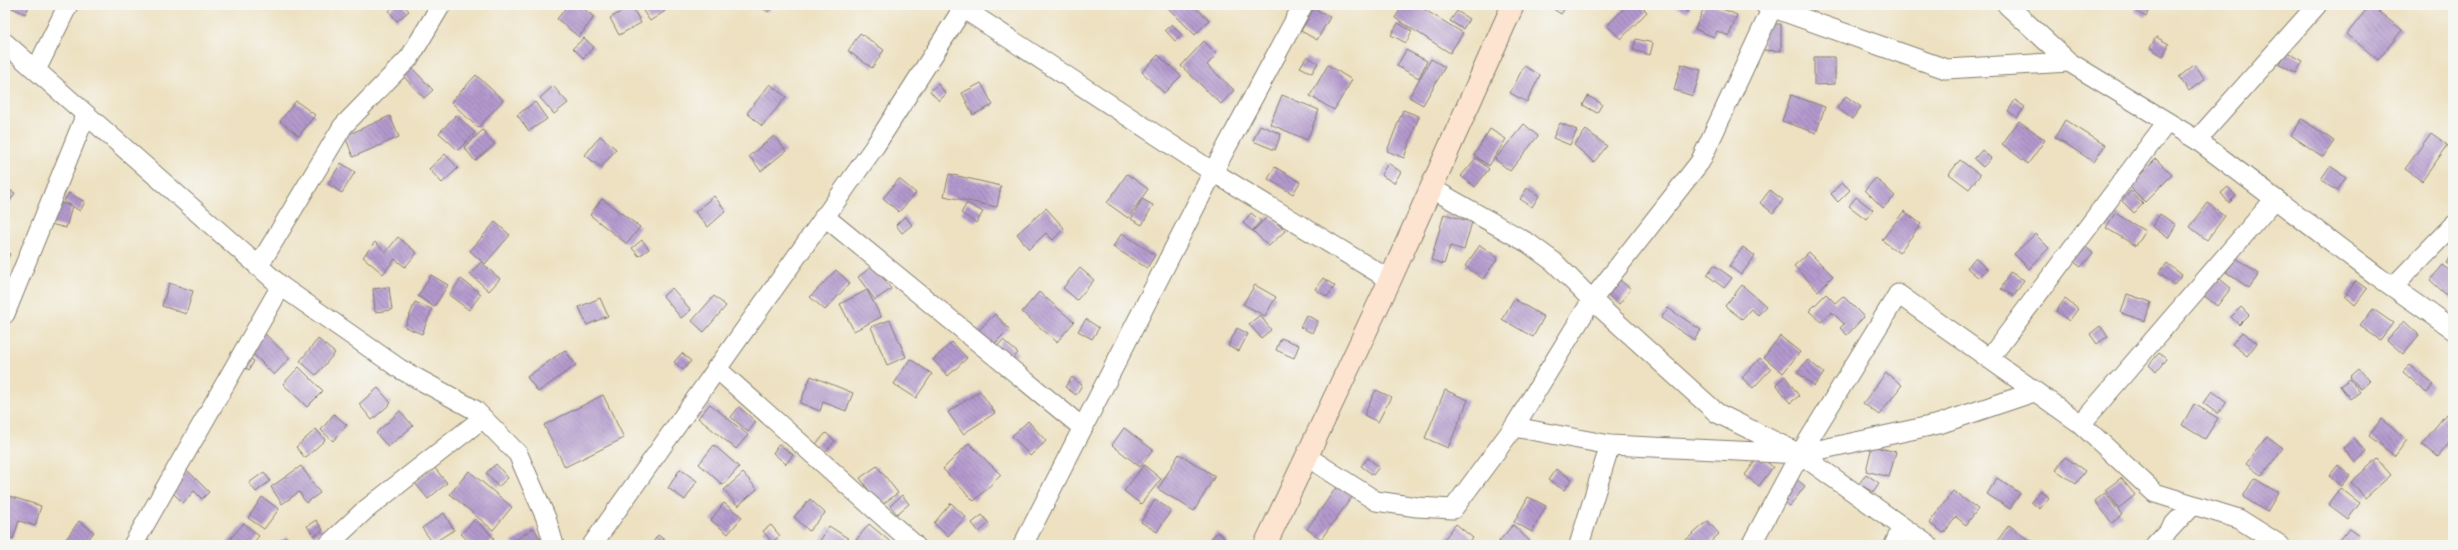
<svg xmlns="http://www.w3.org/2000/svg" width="2458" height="550" viewBox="0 0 2458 550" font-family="Mali,sans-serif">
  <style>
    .building { fill: url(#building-back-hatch) }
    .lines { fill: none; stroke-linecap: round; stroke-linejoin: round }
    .minor-casing { stroke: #847e6e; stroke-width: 21 }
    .secondary-casing { stroke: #847e6e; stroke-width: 24 }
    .minor { stroke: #fff; stroke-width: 19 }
    .secondary { stroke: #fde4d1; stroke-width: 22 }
  </style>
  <defs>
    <pattern id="building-back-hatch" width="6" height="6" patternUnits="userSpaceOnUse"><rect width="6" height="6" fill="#b399cd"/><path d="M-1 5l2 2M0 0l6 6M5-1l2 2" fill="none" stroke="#917ca6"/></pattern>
  </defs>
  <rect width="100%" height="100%" fill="#f6f6f2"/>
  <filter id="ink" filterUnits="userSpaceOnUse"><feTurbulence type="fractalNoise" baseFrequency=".025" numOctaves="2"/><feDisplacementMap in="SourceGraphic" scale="8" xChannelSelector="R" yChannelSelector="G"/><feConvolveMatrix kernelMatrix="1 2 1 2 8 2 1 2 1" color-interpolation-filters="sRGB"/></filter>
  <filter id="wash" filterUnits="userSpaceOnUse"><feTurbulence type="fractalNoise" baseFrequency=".012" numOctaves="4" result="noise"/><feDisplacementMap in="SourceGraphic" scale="16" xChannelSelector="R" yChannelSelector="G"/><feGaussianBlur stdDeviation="0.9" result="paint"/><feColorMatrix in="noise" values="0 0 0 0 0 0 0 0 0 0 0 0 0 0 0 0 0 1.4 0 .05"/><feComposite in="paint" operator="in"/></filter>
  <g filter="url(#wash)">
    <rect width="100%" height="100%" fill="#ede1c1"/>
    <g id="blocks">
      <path class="building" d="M6,5H30L25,14Z
        M395,5H403L409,11L397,21L389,11Z
        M568,5H579L594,17L579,37L557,19Z
        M639,5H661L665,11L650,21Z
        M758,5H773L768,12Z
        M1167,5H1193L1209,20L1195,35L1166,6Z
        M1403,5H1417L1463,33L1450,53L1395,18Z
        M1547,5H1567L1561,14Z
        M1627,5H1640L1647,12L1621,39L1607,26Z
        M1672,5H1691L1688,12Z
        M1705,5H1713L1737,15L1729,36L1717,31L1714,37L1695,29Z
        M2138,5H2151L2146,17L2135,11Z
        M2370,5L2402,30L2378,60L2347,34Z
        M632,6L641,23L619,35L610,18Z
        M1314,8L1330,17L1317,40L1301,31Z
        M1457,11L1469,19L1463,29L1450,21Z
        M1398,23L1412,31L1406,43L1391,35Z
        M1172,24L1182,35L1175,41L1165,30Z
        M1764,24H1781V51L1763,50Z
        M860,33L884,50L872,68L848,51Z
        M2156,37L2169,44L2163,56L2150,48Z
        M584,38L594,47L583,58L573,48Z
        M1636,39L1653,43L1650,55L1633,50Z
        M1204,41L1217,54L1207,65L1234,90L1221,104L1181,66Z
        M1406,50L1427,61L1419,78L1397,66Z
        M2287,52L2303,61L2296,73L2280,64Z
        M1158,55L1181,76L1164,93L1142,72Z
        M1307,56L1318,63L1312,73L1300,67Z
        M1814,57H1835V84L1814,85Z
        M1431,59L1445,67L1423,105L1409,97Z
        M1681,64L1701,70L1693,96L1674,90Z
        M1328,65L1352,80L1334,110L1310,96Z
        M2194,65L2205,79L2189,91L2179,77Z
        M410,66L433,90L424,98L401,74Z
        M1524,66L1540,75L1527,102L1510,93Z
        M476,75L503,100L478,128L451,102Z
        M981,83L993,105L973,115L962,93Z
        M770,84L786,97L762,126L747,113Z
        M938,84L946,94L939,101L930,91Z
        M553,86L568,103L554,114L540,98Z
        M1282,95L1319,110L1307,140L1270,124Z
        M1791,95L1825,107L1816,133L1782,121Z
        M1588,96L1602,104L1597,113L1583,105Z
        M1846,96L1861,107L1852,119L1837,108Z
        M2015,100L2025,107L2017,118L2008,111Z
        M296,101L315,115L299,136L280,121Z
        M535,102L547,119L529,131L517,115Z
        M1403,110L1419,116L1404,158L1387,151Z
        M456,115L475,133L458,150L439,133Z
        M390,116L399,137L353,157L345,136Z
        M2302,119L2334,141L2323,157L2291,135Z
        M2065,120L2105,145L2094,162L2055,137Z
        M2019,121L2045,140L2028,164L2002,144Z
        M1560,123L1577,130L1570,145L1553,138Z
        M1524,124L1538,136L1510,171L1495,159Z
        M1260,125L1281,134L1275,150L1253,141Z
        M1490,129L1506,139L1489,166L1474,155Z
        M483,130L495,144L475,161L464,147Z
        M1586,130L1607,146L1594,162L1574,145Z
        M2431,133L2448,145L2422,181L2405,169Z
        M600,136L616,149L601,168L585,155Z
        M774,136L786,151L761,171L749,156Z
        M1982,150L1991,158L1983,167L1974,159Z
        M445,154L458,168L442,183L429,169Z
        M1476,158L1489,169L1475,187L1461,176Z
        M2156,159L2172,175L2145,202L2129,186Z
        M1960,160L1980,175L1969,189L1949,174Z
        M341,163L355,172L342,193L328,184Z
        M1388,163L1401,172L1394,183L1381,175Z
        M2330,166L2346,177L2337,191L2321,179Z
        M1275,167L1300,182L1293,194L1268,179Z
        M949,174L1001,186L997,207L944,196Z
        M1127,174L1148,189L1128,218L1107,203Z
        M1876,178L1895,196L1883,208L1865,190Z
        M899,179L916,193L899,212L883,198Z
        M1842,182L1850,190L1838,202L1831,194Z
        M2228,187L2236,196L2229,203L2221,193Z
        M5,188L15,193L8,205L5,203Z
        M1527,188L1539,196L1532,207L1520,199Z
        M1770,190L1783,200L1773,213L1760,203Z
        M2131,191L2143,204L2134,213L2122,201Z
        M69,193L85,202L80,211L64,201Z
        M714,196L726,211L708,227L695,212Z
        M1856,197L1873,210L1866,219L1849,206Z
        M602,199L640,227L627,244L590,215Z
        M1142,199L1153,205L1142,225L1131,219Z
        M54,201L72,206L66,228L47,223Z
        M967,203L983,212L976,223L961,213Z
        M2208,203L2225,216L2207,240L2190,227Z
        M1046,208L1064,228L1053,240L1046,233L1029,249L1017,234Z
        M1904,211L1921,224L1899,253L1882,240Z
        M1251,213L1261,221L1252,231L1243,223Z
        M2115,213L2145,231L2136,246L2106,228Z
        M1444,214L1472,222L1464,250L1450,246L1444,264L1431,260Z
        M2160,214L2176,225L2168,238L2152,226Z
        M1269,215L1285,231L1269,246L1253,231Z
        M905,216L912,225L902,233L896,225Z
        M495,222L510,235L485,264L470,251Z
        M1122,233L1155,255L1147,268L1113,247Z
        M2035,234L2049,248L2029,269L2014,254Z
        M398,237L417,253L405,267L395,259L383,274L363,257L375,242L386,252Z
        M642,240L649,249L639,256L632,248Z
        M2082,244L2093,253L2081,267L2070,259Z
        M1480,245L1498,258L1483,279L1465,266Z
        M1743,247L1755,256L1741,275L1729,266Z
        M5,252L10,254L5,265Z
        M1809,252L1833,276L1818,291L1794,266Z
        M2453,252V266L2447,263Z
        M1975,258L1987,269L1979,278L1967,268Z
        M2236,258L2259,274L2249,288L2226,272Z
        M481,262L500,279L489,291L470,274Z
        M2167,263L2182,275L2174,285L2159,273Z
        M874,265L891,289L875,300L858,277Z
        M1714,265L1732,278L1724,288L1707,275Z
        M2443,265L2453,274V301L2430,280Z
        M1080,268L1094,280L1077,300L1063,288Z
        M836,270L850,283L825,310L810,297Z
        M2010,272L2024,280L2014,296L2001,289Z
        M431,275L448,285L434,307L418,296Z
        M2216,276L2231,288L2217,306L2202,294Z
        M1323,278L1335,286L1327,297L1315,289Z
        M461,279L481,294L469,310L449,295Z
        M1620,280L1631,289L1619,304L1608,295Z
        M2356,281L2367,289L2355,305L2345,296Z
        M169,283L193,291L186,314L162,306Z
        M1255,285L1276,297L1265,316L1243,304Z
        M1742,285L1766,306L1758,315L1751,309L1742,319L1725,306Z
        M389,287L392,310L375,312L373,289Z
        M672,288L691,310L681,318L663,296Z
        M867,290L881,317L854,331L840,304Z
        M1039,292L1074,322L1057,342L1022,312Z
        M1826,294L1835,303L1843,296L1864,317L1847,335L1840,328L1844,324L1832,312L1821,322L1809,311Z
        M2127,294L2151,302L2145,321L2121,313Z
        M714,296L726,306L704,332L692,321Z
        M600,298L608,316L587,325L579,307Z
        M1514,299L1544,317L1533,337L1502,319Z
        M2065,299L2078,309L2069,321L2056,311Z
        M415,302L432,309L422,334L405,327Z
        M2241,307L2249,315L2239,325L2231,317Z
        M1668,308L1701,330L1694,340L1661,318Z
        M2373,309L2393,323L2380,340L2360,326Z
        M995,314L1009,329L990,348L976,333Z
        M1260,315L1271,330L1261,338L1249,324Z
        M1306,315L1318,321L1312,333L1300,327Z
        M1086,319L1099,328L1092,339L1078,331Z
        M890,320L906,357L887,365L871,327Z
        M2404,321L2419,335L2403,354L2387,340Z
        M2100,326L2108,336L2097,344L2090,334Z
        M1237,328L1248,334L1239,351L1228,346Z
        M262,331L290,358L274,375L246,347Z
        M2242,332L2257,343L2247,356L2232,344Z
        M1780,336L1800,352L1783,373L1764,357Z
        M1281,338L1299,345L1294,358L1276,350Z
        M318,339L335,353L316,375L300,361Z
        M1003,340L1018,353L1010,362L995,349Z
        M952,342L967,358L948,376L933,360Z
        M565,350L576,365L538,392L527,377Z
        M241,353L254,361L249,370L235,362Z
        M682,353L691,361L683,370L674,362Z
        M2159,353L2166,359L2156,372L2149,365Z
        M1760,358L1771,369L1753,388L1742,378Z
        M910,359L932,374L916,398L894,384Z
        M1808,360L1824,373L1814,386L1797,372Z
        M2410,365L2434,385L2427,393L2403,372Z
        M299,367L323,391L307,407L283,384Z
        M2359,369L2370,381L2361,389L2350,377Z
        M1886,373L1902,385L1879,415L1863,403Z
        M811,376L853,393L846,411L823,402L820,411L800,403Z
        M1785,376L1799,396L1790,403L1776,384Z
        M1072,377L1082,385L1076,395L1065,387Z
        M2350,379L2360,392L2350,399L2340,386Z
        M378,388L391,403L372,420L359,404Z
        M1376,390L1391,397L1378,422L1364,415Z
        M1445,390L1468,400L1448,448L1425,438Z
        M980,391L995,413L963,434L948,412Z
        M2212,391L2227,402L2218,414L2203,403Z
        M603,395L624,438L565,467L544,425Z
        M710,404L748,435L736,449L698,418Z
        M2194,404L2218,418L2205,439L2182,425Z
        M739,407L756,422L748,432L731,417Z
        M400,411L413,426L388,447L376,433Z
        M334,414L347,425L333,441L321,430Z
        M2446,414L2453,420V438L2438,457L2422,444Z
        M2381,419L2407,440L2395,456L2369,436Z
        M1028,421L1046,441L1030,456L1012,436Z
        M1124,428L1153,450L1140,467L1112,445Z
        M316,429L325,440L305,458L296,447Z
        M826,433L835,441L825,452L816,444Z
        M2267,436L2283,448L2262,476L2246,464Z
        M2354,438L2367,452L2355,463L2343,448Z
        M969,443L1001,475L974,501L943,469Z
        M779,444L793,455L786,464L773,453Z
        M714,445L739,467L723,485L699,464Z
        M1872,446L1896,452L1889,477L1866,471Z
        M1179,454L1215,476L1194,511L1158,489Z
        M1759,456L1773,467L1759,486L1745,475Z
        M2065,457L2085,471L2076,484L2056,470Z
        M1368,458L1379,467L1373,475L1361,466Z
        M2377,459L2391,475L2365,498L2351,482Z
        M496,464L508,478L498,487L486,473Z
        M1144,465L1161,479L1141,504L1124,491Z
        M2338,465L2350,475L2341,486L2329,476Z
        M301,466L320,493L306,503L299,492L282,504L271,487Z
        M877,466L898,493L880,506L860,478Z
        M434,467L447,483L428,499L415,483Z
        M680,469L697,481L685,500L668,488Z
        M1556,469L1572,479L1564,490L1548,480Z
        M187,470L209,492L202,499L194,491L183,503L169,489Z
        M469,471L512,507L493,530L450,494Z
        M264,472L270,481L256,492L249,483Z
        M743,473L757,489L738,506L724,490Z
        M1866,474L1879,483L1873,492L1859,484Z
        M1792,476L1805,486L1790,506L1777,496Z
        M1997,478L2020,493L2010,509L1987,494Z
        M2121,478L2135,495L2119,508L2105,490Z
        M2254,478L2278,493L2267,512L2243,497Z
        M1340,482L1355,493L1321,539L1307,529Z
        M2340,488L2360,503L2348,519L2328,504Z
        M2041,490L2049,498L2040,509L2031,502Z
        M1953,491L1978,509L1966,525L1956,517L1944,533L1929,523Z
        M2105,493L2122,515L2112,523L2095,501Z
        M902,495L909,504L897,514L890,506Z
        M9,496L41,506L35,526L19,521L13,539L5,536V508Z
        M262,497L279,509L264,529L248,518Z
        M1528,497L1546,506L1532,532L1514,522Z
        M810,499L825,513L809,531L794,517Z
        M1155,500L1171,510L1157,532L1141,522Z
        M724,503L742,517L728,534L711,520Z
        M951,503L966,517L948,536L934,523Z
        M444,513L454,530L433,543L422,528Z
        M982,515L989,523L979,532L972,523Z
        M475,519L494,538L487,545H473L461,534Z
        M316,520L323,530L314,536L307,526Z
        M79,521L94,532L84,545H62Z
        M1708,521L1719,534L1707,545H1680Z
        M244,523L259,536L251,545H225Z
        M869,524L894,545L853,544Z
        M1456,524L1473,538L1468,545H1446L1442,542Z
        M771,525L780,536L772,542L763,531Z
        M1513,525L1532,543L1530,545H1503L1499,541Z
        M2009,525L2035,545H1994Z
        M829,526L849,539L845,545H826L820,541Z
        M534,528L544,545H514L512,542Z
        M2349,529L2359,536L2353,545H2336Z
        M1217,532L1228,541L1225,545H1206Z
        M658,535L671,545H651Z
        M287,537L292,545H279L278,543Z
        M145,538L156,545H141Z"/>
    </g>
  </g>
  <g filter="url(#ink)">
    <use href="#blocks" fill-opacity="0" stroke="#847e6e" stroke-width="1"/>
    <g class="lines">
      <defs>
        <path id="minor" d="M958,5L1213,172L1390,280
          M1765,5L1946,69L2069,62L2197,140L2377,276L2453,329
          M2007,5L2069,62
          M5,43L281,286L400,369L475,410L518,454L546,518L554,545
          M36,70L68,5
          M2197,140L2317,5
          M1431,188L1528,243L1554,262L1592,300L1717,413L1800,454L1928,545
          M824,216L1083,428
          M258,267L343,126L410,57L441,5
          M2393,287L2453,225
          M5,314L86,114
          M1989,359L2167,122
          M716,368L915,545
          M2081,424L2275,199
          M1514,427L1610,445L1800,454L1939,424L2034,392
          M1306,456L1376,501L1417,507L1453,509L1514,427L1592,300L1700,162L1772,8
          M133,545L281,286
          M328,545L364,511L483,418
          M592,545L875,146L965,5
          M1023,545L1213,172L1303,5
          M1579,545L1610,445
          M1751,545L1800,454L1898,294L2081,424L2155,493L2239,519L2280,545
          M1894,545L1902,527
          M2155,545L2192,505"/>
        <path id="secondary" d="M1265,545L1390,280L1513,5"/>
      </defs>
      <use href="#minor" class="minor-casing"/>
      <use href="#secondary" class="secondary-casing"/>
      <use href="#minor" class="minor"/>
      <use href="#secondary" class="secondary"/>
    </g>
  </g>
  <rect width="2458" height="550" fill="none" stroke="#f6f6f2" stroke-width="20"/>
</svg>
